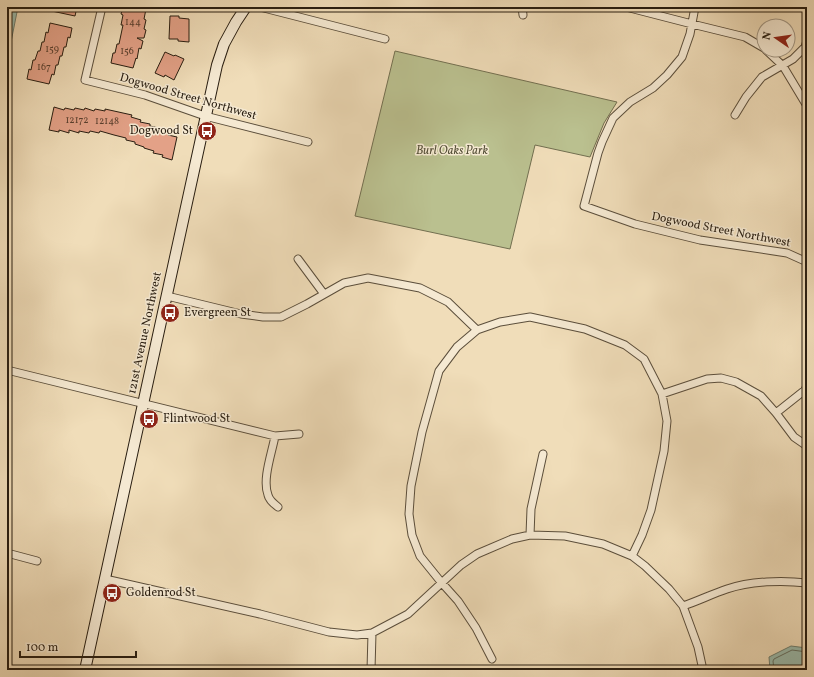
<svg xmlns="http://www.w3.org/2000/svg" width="814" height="677" viewBox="0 0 814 677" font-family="Vollkorn,serif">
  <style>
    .green { fill: #bac08f; stroke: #726f50 }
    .water { fill: #9abcae; stroke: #6d7d6f }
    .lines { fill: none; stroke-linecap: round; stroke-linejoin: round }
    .shore { stroke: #626d60; stroke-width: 1 }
    .building { fill: #e3a187; stroke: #291e11 }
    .street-casing { stroke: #5b4e3b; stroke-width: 9 }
    .secondary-casing { stroke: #291e11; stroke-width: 12 }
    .street { stroke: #f5e9d2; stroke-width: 7 }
    .secondary { stroke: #f5e9d2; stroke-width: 10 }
    .labels { text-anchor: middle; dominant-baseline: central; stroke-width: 3; stroke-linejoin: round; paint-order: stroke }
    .number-label { font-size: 10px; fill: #583f2e }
    .street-label { font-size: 12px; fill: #291e11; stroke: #f5e9d2 }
    .poi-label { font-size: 12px; fill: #291e11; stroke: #f5e9d2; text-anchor: start }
    .park-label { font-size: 12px; font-style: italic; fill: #544f37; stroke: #f5e9d2 }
  </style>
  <rect width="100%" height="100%" fill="#f0ddb9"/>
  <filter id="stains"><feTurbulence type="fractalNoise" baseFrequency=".005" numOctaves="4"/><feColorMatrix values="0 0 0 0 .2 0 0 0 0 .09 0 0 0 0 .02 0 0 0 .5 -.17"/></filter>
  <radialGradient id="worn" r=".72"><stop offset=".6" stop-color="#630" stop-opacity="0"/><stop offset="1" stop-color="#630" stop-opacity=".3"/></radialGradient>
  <path class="green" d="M395,51L617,102L604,123L590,157L535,145L510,249L355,216Z"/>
  <path class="water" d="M7,7H18L7,62Z
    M791,646L807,648V670H770L769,657Z"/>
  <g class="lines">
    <path class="shore" d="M774,670L773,661L774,659L792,650L807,652"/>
  </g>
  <path class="building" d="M47,7H77L75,16L47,10Z
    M123,7H135L146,9L144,19L146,20L144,29L146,30L144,38H137L143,41L141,49L139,48L137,59L136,58L133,68L111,63L113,53H115L117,44H119L123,25H121L123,15L121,14Z
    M170,16H179V18L189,19V42L178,41V39H169Z
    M50,23L72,28L70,38L68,37L66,47H64L62,56H60L58,65H56L54,75L52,74L49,84L27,79L29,69L31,70L33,60H35L38,51H40L42,42H44L46,32L48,33Z
    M165,52L174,56L175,55L184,59L174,80L165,75L164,77L155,73Z
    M54,107L64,110L65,108L74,110L75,108L84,110L85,108L94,111L95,109L105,111V109L132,115L131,117L141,120L140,122L150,124V126L159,128L158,131L168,133V135L177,137L172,160L162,157L163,155L153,153L154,151L144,148V147L135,144V142L126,140V138L114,135L100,131L99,133L90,131L89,133L79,131V133L69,130V133L59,130V132L49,130Z"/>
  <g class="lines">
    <defs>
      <path id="street" d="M102,7L85,80L145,95L205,116L308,142
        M260,7L385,39
        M522,7L523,15
        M626,7L692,24L745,37L764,48
        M695,7L690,34L682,57L667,75L653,88L630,102L613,118L602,142L598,153L584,206L635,224L700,240L787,253L807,262
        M766,50L783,66L807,106
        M735,115L746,97L762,77L793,59L805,47L807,41
        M298,259L324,294
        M167,296L241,314L263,317H281L307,304L344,283L368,278L420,288L448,302L477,330
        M7,370L275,436L299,434
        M662,394L707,379L721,378L736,382L761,396L776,413L794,437L807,446
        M776,413L805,390L807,386
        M275,436C272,453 262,479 268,495C269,500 274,504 278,507
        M530,535L531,509L543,454
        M7,553L37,561
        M105,579L260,614L329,632L357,635L372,633L408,614L461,565L477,554L512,539L530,535L565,536L603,544L632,556L645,566L669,589L683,606L698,647L703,670
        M683,606C698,601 712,594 727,589C751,581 782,580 807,583
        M492,659L476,628L458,601L441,582L420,556L412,535L409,514L411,486L422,432L439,371L457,347L477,330L500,322L530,317L585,329L625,345L644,359L662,394L667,421L664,451L651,510L642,535L632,556
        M371,670L372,633"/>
      <path id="secondary" d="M85,670L217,65L224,44L236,22L246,7"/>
    </defs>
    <use href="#street" class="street-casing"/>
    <use href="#secondary" class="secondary-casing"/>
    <use href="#street" class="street"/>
    <use href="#secondary" class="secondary"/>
  </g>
  <defs>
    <symbol id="bus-disc" viewBox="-11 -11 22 22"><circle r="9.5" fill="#8f2418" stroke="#f5e9d2"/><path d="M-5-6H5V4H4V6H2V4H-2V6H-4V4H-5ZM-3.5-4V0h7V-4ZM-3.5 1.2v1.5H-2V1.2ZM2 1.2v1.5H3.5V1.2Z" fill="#fff"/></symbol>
  </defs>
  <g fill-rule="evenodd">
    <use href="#bus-disc" x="196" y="120" width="22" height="22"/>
    <use href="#bus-disc" x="159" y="302" width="22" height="22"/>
    <use href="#bus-disc" x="138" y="408" width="22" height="22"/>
    <use href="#bus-disc" x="101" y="582" width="22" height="22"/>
  </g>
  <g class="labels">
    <g class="number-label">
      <text x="133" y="22">144</text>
      <text x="52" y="49">159</text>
      <text x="127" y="51">156</text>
      <text x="44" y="67">167</text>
      <text x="77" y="120">12172</text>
      <text x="107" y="121">12148</text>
    </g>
    <g class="street-label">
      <text transform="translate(188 97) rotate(16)">Dogwood Street Northwest</text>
      <text transform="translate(721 230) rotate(11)">Dogwood Street Northwest</text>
      <text transform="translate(145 333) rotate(-78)">121st Avenue Northwest</text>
    </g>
    <g class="poi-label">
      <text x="193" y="131" text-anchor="end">Dogwood St</text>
      <text x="184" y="313">Evergreen St</text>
      <text x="163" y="419">Flintwood St</text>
      <text x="126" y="593">Goldenrod St</text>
    </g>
    <g class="park-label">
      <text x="452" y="151">Burl Oaks Park</text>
    </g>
  </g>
  <rect width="814" height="677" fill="none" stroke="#f0ddb9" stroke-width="24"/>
  <rect x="8" y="8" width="798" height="661" fill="none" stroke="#291e11" stroke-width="2"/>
  <rect x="12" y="12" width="790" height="653" fill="none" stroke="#291e11"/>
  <g transform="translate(776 38) rotate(283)"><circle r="19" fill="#f5e9d2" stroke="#a39885"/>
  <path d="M0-3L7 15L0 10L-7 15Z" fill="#8f2418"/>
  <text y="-6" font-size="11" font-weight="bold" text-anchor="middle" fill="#291e11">N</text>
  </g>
  <path d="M20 651v6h116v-6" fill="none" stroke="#291e11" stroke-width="2"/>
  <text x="26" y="651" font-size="12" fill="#291e11" stroke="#f5e9d2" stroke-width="3" paint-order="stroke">100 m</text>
  <rect width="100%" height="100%" filter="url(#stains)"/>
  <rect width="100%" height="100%" fill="url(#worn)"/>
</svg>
